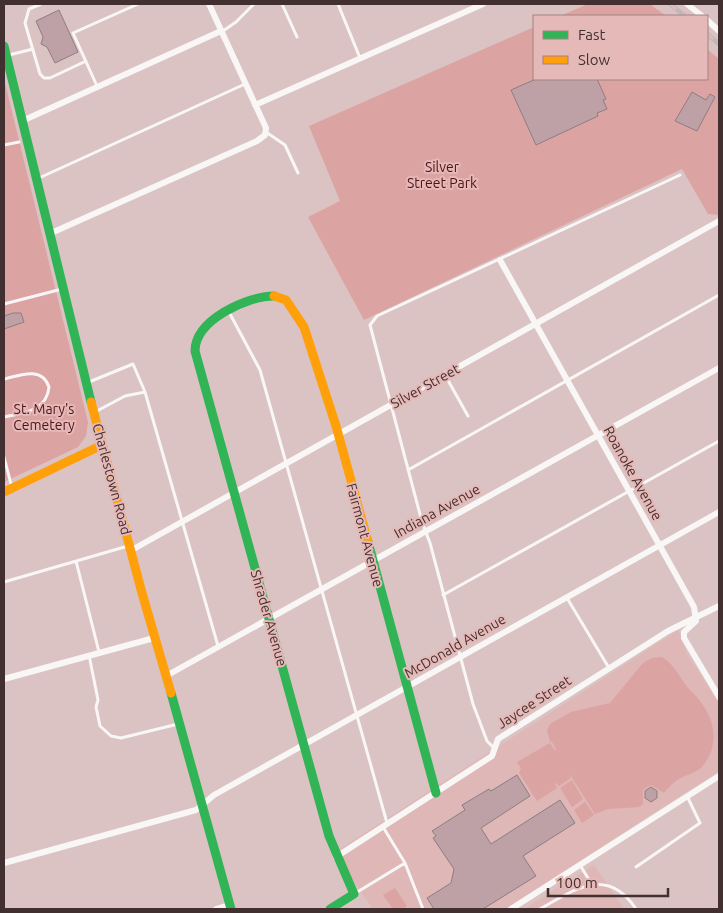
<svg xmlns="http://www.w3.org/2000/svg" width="723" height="913" viewBox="0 0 723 913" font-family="Ubuntu,sans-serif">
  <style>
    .built { fill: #deb7b6 }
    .green { fill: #dca3a3 }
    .building { fill: #bea1a6; stroke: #8f7d7f }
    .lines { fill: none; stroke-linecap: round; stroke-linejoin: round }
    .lane { stroke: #f9f6f6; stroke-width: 3 }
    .street { stroke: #f9f6f6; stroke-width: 6 }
    .fast { stroke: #30b455; stroke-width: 9 }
    .slow { stroke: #ff9f0a; stroke-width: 9 }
    .rail-casing { stroke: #beb8b8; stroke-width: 4.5 }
    .rail { stroke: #e5b9b8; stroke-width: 2.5; stroke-dasharray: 8; stroke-linecap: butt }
    .labels { text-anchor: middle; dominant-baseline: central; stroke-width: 4; stroke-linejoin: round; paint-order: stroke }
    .park-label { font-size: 14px; fill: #501117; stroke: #e5b9b8 }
    .street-label { font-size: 14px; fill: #41302f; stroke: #e5b9b8 }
  </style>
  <rect width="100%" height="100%" fill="#dac3c2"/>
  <path class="built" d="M678,630L687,654L719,703V771L505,909H373L334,853Z
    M594,865L624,909H524Z"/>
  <path class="green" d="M588,4H650L666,16H560Z
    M534,27V79H707V49L719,59V215L708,214L682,169L364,320L308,217L340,201L309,126Z
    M4,79L88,422L86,436L78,447L4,482Z
    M662,657C676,665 680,680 691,691C714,713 723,743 701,768C685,779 680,773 664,793L651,785L643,790V804L639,807L608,809L595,814L569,773L571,778L559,786L554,782L557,788L537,801L519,773L521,769L517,762L550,743L555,751L556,749L552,742H550L547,730L550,724L571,712L610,703L643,663L652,658Z
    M572,780L583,799L572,807L560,788Z
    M585,802L594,815L582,823L574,810Z
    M395,888L407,906L402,909H393L383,895Z"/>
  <path class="building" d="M59,10L78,52L55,63L47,47L41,44L43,37L36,21Z
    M536,79H597L606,99L603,100L607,109L597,113L598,116L536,145L511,90Z
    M692,92L706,100L710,94L715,97L697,131L675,121Z
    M13,313H21L24,322L4,329V316Z
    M517,775L530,796L481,828L491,844L560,800L575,823L523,856L536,876L483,909H434L427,898L451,883L454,869L433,838L436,836L432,831L465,810L462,805L489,789L491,791Z
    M651,787L657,791V798L651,802L645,798V791Z"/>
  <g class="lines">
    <path class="lane" d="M41,4L29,9L25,23L40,74L44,78H50L86,61
      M282,4L297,37
      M338,4L360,58
      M223,31L236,22L254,4
      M9,55L33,49
      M97,86L73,33L138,4
      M266,132L285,145L298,173
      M4,145L19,142
      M39,178L245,84
      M4,304L62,289
      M229,312L260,370L387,823
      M445,375L468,416
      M4,379C20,375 42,366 49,387C47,411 23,413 4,417
      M89,382L133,364L145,392
      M95,412L125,396L145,392L218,646
      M4,457L12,488
      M408,470L719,295
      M76,561L99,652
      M4,582L128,546
      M443,595L719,441
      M567,598L609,668
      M89,655L98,700L96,707L100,726L111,736L121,738L178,724
      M493,747L487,741L473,704L430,543L422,522L370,325L377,316L680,175
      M383,827L405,863L423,909
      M580,865L591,883
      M636,867L700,823L687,796
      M354,894L405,863
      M540,909C574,890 607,865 636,909"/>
    <path class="street" d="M687,4L702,16
      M707,20L719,31
      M255,105L483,4
      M22,121L221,31
      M49,234L257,141L265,135L266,128L209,4
      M500,260L694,607L696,621L684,632V638L719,697
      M130,551L719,221
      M166,676L719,368
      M4,679L154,638
      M336,857L492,756L498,739L668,631L719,606
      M4,863L196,810L214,795L719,512
      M216,909L229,905
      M511,909L719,776"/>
    <path class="fast" d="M4,46L91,402
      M274,296C247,296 195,320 195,351L329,836L354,894L330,909
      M368,542L436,793
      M171,693L231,909"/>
    <path class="slow" d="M274,296L286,300L304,327L336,426L368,542
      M91,402L142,593L171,693
      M4,492L102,445"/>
    <defs>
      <path id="rail" d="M670,4L685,16
        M707,34L719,44"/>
    </defs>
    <use href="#rail" class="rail-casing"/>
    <use href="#rail" class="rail"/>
  </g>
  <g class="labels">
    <g class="park-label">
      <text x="442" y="167">Silver<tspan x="442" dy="16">Street Park</tspan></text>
      <text x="44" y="409">St. Mary's<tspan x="44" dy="16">Cemetery</tspan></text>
    </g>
    <g class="street-label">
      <text transform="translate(425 386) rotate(-29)">Silver Street</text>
      <text transform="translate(633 473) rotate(61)">Roanoke Avenue</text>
      <text transform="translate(112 479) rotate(75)">Charlestown Road</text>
      <text transform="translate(437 511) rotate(-29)">Indiana Avenue</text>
      <text transform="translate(365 535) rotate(75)">Fairmont Avenue</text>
      <text transform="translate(269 618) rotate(74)">Shrader Avenue</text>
      <text transform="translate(455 646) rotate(-30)">McDonald Avenue</text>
      <text transform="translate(534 702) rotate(-33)">Jaycee Street</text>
    </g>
  </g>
  <rect width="723" height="913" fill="none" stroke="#41302f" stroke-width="10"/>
  <rect x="533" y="15" width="175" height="65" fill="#e5b9b8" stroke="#a38281"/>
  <rect x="543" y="31" width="25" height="8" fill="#30b455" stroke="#a38281"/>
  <text x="578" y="40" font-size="15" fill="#41302f">Fast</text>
  <rect x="543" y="56" width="25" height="8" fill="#ff9f0a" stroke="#a38281"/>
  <text x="578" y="65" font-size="15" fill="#41302f">Slow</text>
  <path d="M548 888v8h120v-8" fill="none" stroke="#41302f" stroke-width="2.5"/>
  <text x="556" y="888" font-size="15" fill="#41302f" stroke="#e5b9b8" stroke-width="4" paint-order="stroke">100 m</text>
</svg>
